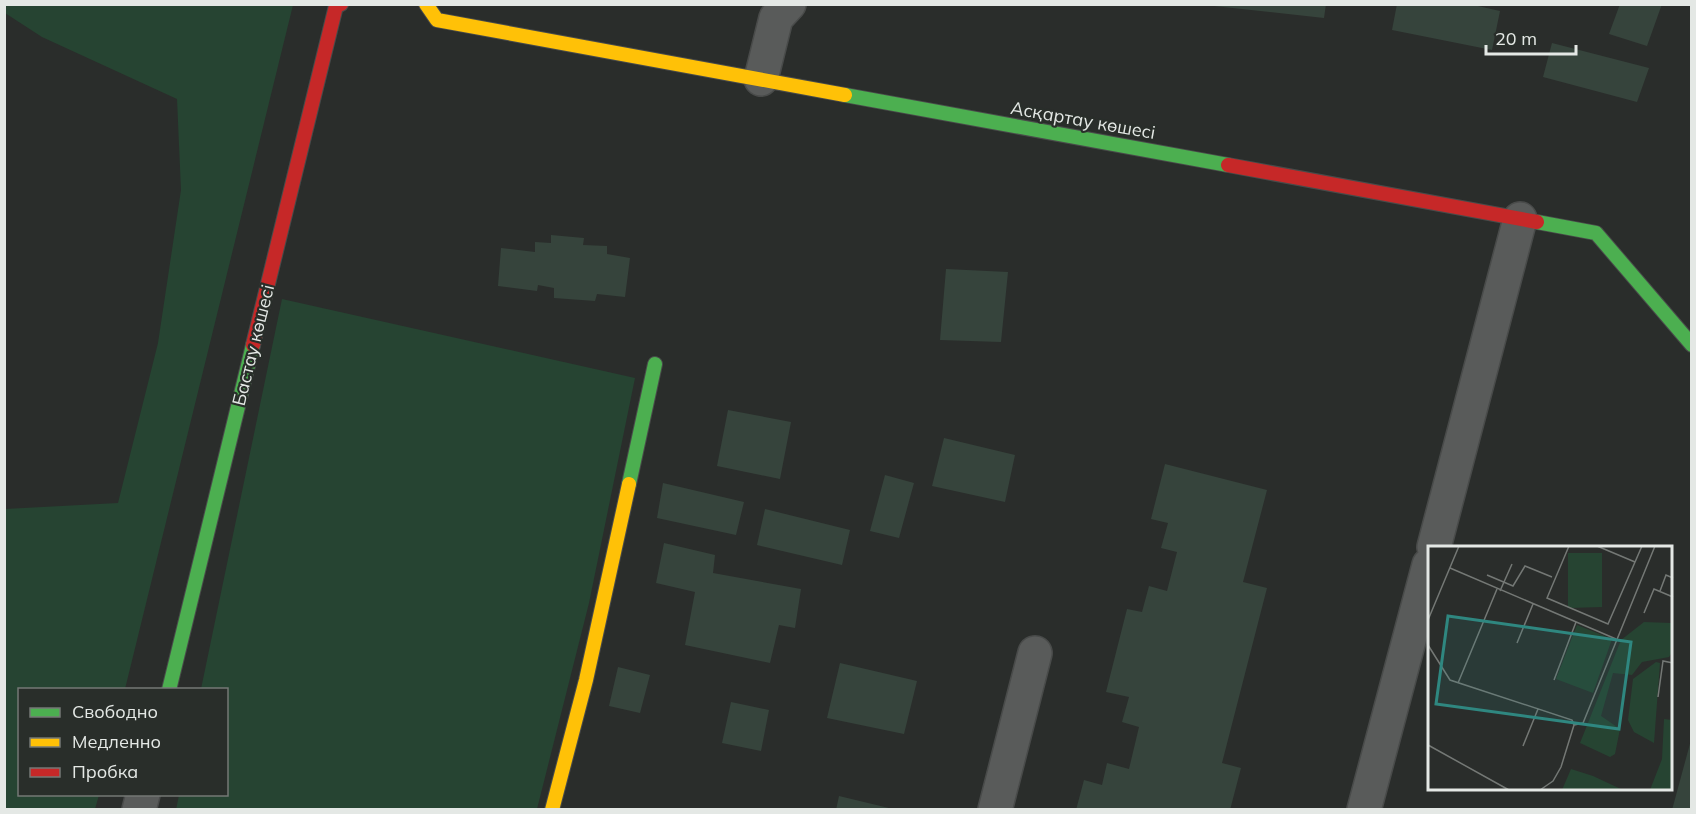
<svg xmlns="http://www.w3.org/2000/svg" width="1696" height="814" viewBox="0 0 1696 814" font-family="Mulish,sans-serif">
  <style>
    .green { fill: #264432 }
    .building { fill: #36443c }
    .lines { fill: none; stroke-linecap: round; stroke-linejoin: round }
    .street-casing { stroke: #494b4a; stroke-width: 36 }
    .fast-casing { stroke: #494b4a; stroke-width: 16 }
    .slow-casing { stroke: #494b4a; stroke-width: 16 }
    .jam-casing { stroke: #494b4a; stroke-width: 16 }
    .street { stroke: #595b5a; stroke-width: 33 }
    .fast { stroke: #4caf50; stroke-width: 14 }
    .slow { stroke: #ffc107; stroke-width: 14 }
    .jam { stroke: #c62828; stroke-width: 14 }
    .labels { text-anchor: middle; dominant-baseline: central; stroke-width: 4.5; stroke-linejoin: round; paint-order: stroke }
    .street-label { font-size: 18px; fill: #e4e8e5; stroke: #292e2a }
    .inset-road { fill: none; stroke: #747875; stroke-width: 1.5 }
    .view { fill: #2f8780; fill-opacity: 0.15; stroke: #2f8780; stroke-width: 3 }
    .inset-edge { fill: none; stroke: #e4e8e5; stroke-width: 3 }
  </style>
  <rect width="100%" height="100%" fill="#2a2d2b"/>
  <path class="green" d="M5,4L293,5L125,689L20,690V794L99,795L95,809H5V509L118,503L158,343L181,190L177,99L42,37L5,13Z
    M282,299L635,378L589,603L537,809L176,810L179,795L226,794V690L201,689Z"/>
  <path class="building" d="M1214,4H1326L1324,18L1214,6Z
    M1397,4H1469L1500,11L1492,50L1392,30Z
    M1620,4H1662L1647,46L1609,34Z
    M1552,43L1649,68L1637,102L1543,77Z
    M551,235L584,238L583,245L607,246V254L630,258L625,297L597,294L595,301L554,298V288L538,285L537,291L498,286L501,248L535,252V242L551,243Z
    M946,269L1008,272L1001,342L940,340Z
    M728,410L791,422L780,479L717,466Z
    M944,438L1015,455L1005,502L932,486Z
    M1165,464L1267,490L1243,582L1267,588L1222,763L1241,768L1230,810H1076L1084,780L1102,785L1107,763L1129,769L1139,727L1122,722L1129,697L1106,692L1127,609L1142,612L1149,586L1167,591L1177,552L1161,548L1168,523L1151,519Z
    M885,475L914,483L899,538L870,531Z
    M663,483L744,502L736,535L657,518Z
    M765,509L850,530L842,565L757,545Z
    M664,543L715,555L713,573L801,589L795,628L779,625L770,663L685,645L695,592L656,583Z
    M840,663L917,681L904,734L827,718Z
    M618,667L650,675L640,713L609,706Z
    M731,702L769,710L761,751L722,743Z
    M1691,740L1692,810H1672Z
    M839,796L893,809L892,810H836Z"/>
  <g class="lines">
    <defs>
      <path id="street" d="M761,79L776,18L789,4
        M1434,547L1520,219
        M139,810L143,794
        M995,810L1035,653
        M1364,810L1429,565"/>
      <path id="fast" d="M845,95L1228,165
        M1537,222L1596,233L1692,345
        M629,484L655,364
        M169,690L253,345"/>
      <path id="slow" d="M426,4L437,20L845,95
        M552,810L586,680L629,484"/>
      <path id="jam" d="M1228,165L1537,222
        M253,345L336,6L341,4"/>
    </defs>
    <use href="#street" class="street-casing"/>
    <use href="#fast" class="fast-casing"/>
    <use href="#slow" class="slow-casing"/>
    <use href="#jam" class="jam-casing"/>
    <use href="#street" class="street"/>
    <use href="#fast" class="fast"/>
    <use href="#slow" class="slow"/>
    <use href="#jam" class="jam"/>
  </g>
  <g class="labels">
    <g class="street-label">
      <text transform="translate(1083 120) rotate(10)">Асқартау көшесі</text>
      <text transform="translate(253 345) rotate(-76)">Бастау көшесі</text>
    </g>
  </g>
  <g transform="translate(1428 546)">
    <rect width="244" height="244" fill="#2a2d2b"/>
    <path d="M140,7H174V61L140,62ZM216,76L243,77L244,106L241,111L214,116L204,129L185,127L173,170L192,183L187,208L182,211L152,197L193,94ZM149,79L184,93L165,147L128,133ZM228,116L232,117L226,197L206,186L200,174L205,133ZM236,173L244,174V244H222L234,213ZM143,223L165,230L195,244H134Z" fill="#264432"/>
    <path class="inset-road" d="M141,0L119,52L180,78L214,0M169,0L207,16M22,22L188,93M59,29L85,40L97,20L124,31M72,45L84,18M232,45L238,29L245,32M216,67L226,43L245,51M0,74L31,0M89,97L105,58M0,99L22,134L144,174L146,179M126,134L148,76M30,137L69,43M230,151L235,115L245,117M146,179L155,177L227,0M0,199L81,244M95,200L110,163M112,244L125,235L133,221L146,179"/>
    <path class="view" d="M20,70L203,96L191,183L8,158Z"/>
    <rect width="244" height="244" class="inset-edge"/>
  </g>
  <rect width="1696" height="814" fill="none" stroke="#e4e8e5" stroke-width="12"/>
  <rect x="18" y="688" width="210" height="108" fill="#292e2a" stroke="#747875" stroke-width="1.5"/>
  <rect x="30" y="708" width="30" height="9" fill="#4caf50" stroke="#747875" stroke-width="1.5"/>
  <text x="72" y="718" font-size="18" fill="#e4e8e5">Свободно</text>
  <rect x="30" y="738" width="30" height="9" fill="#ffc107" stroke="#747875" stroke-width="1.5"/>
  <text x="72" y="748" font-size="18" fill="#e4e8e5">Медленно</text>
  <rect x="30" y="768" width="30" height="9" fill="#c62828" stroke="#747875" stroke-width="1.5"/>
  <text x="72" y="778" font-size="18" fill="#e4e8e5">Пробка</text>
  <path d="M1486 45v9h90v-9" fill="none" stroke="#e4e8e5" stroke-width="3"/>
  <text x="1495" y="45" font-size="18" fill="#e4e8e5" stroke="#292e2a" stroke-width="4.5" paint-order="stroke">20 m</text>
</svg>
